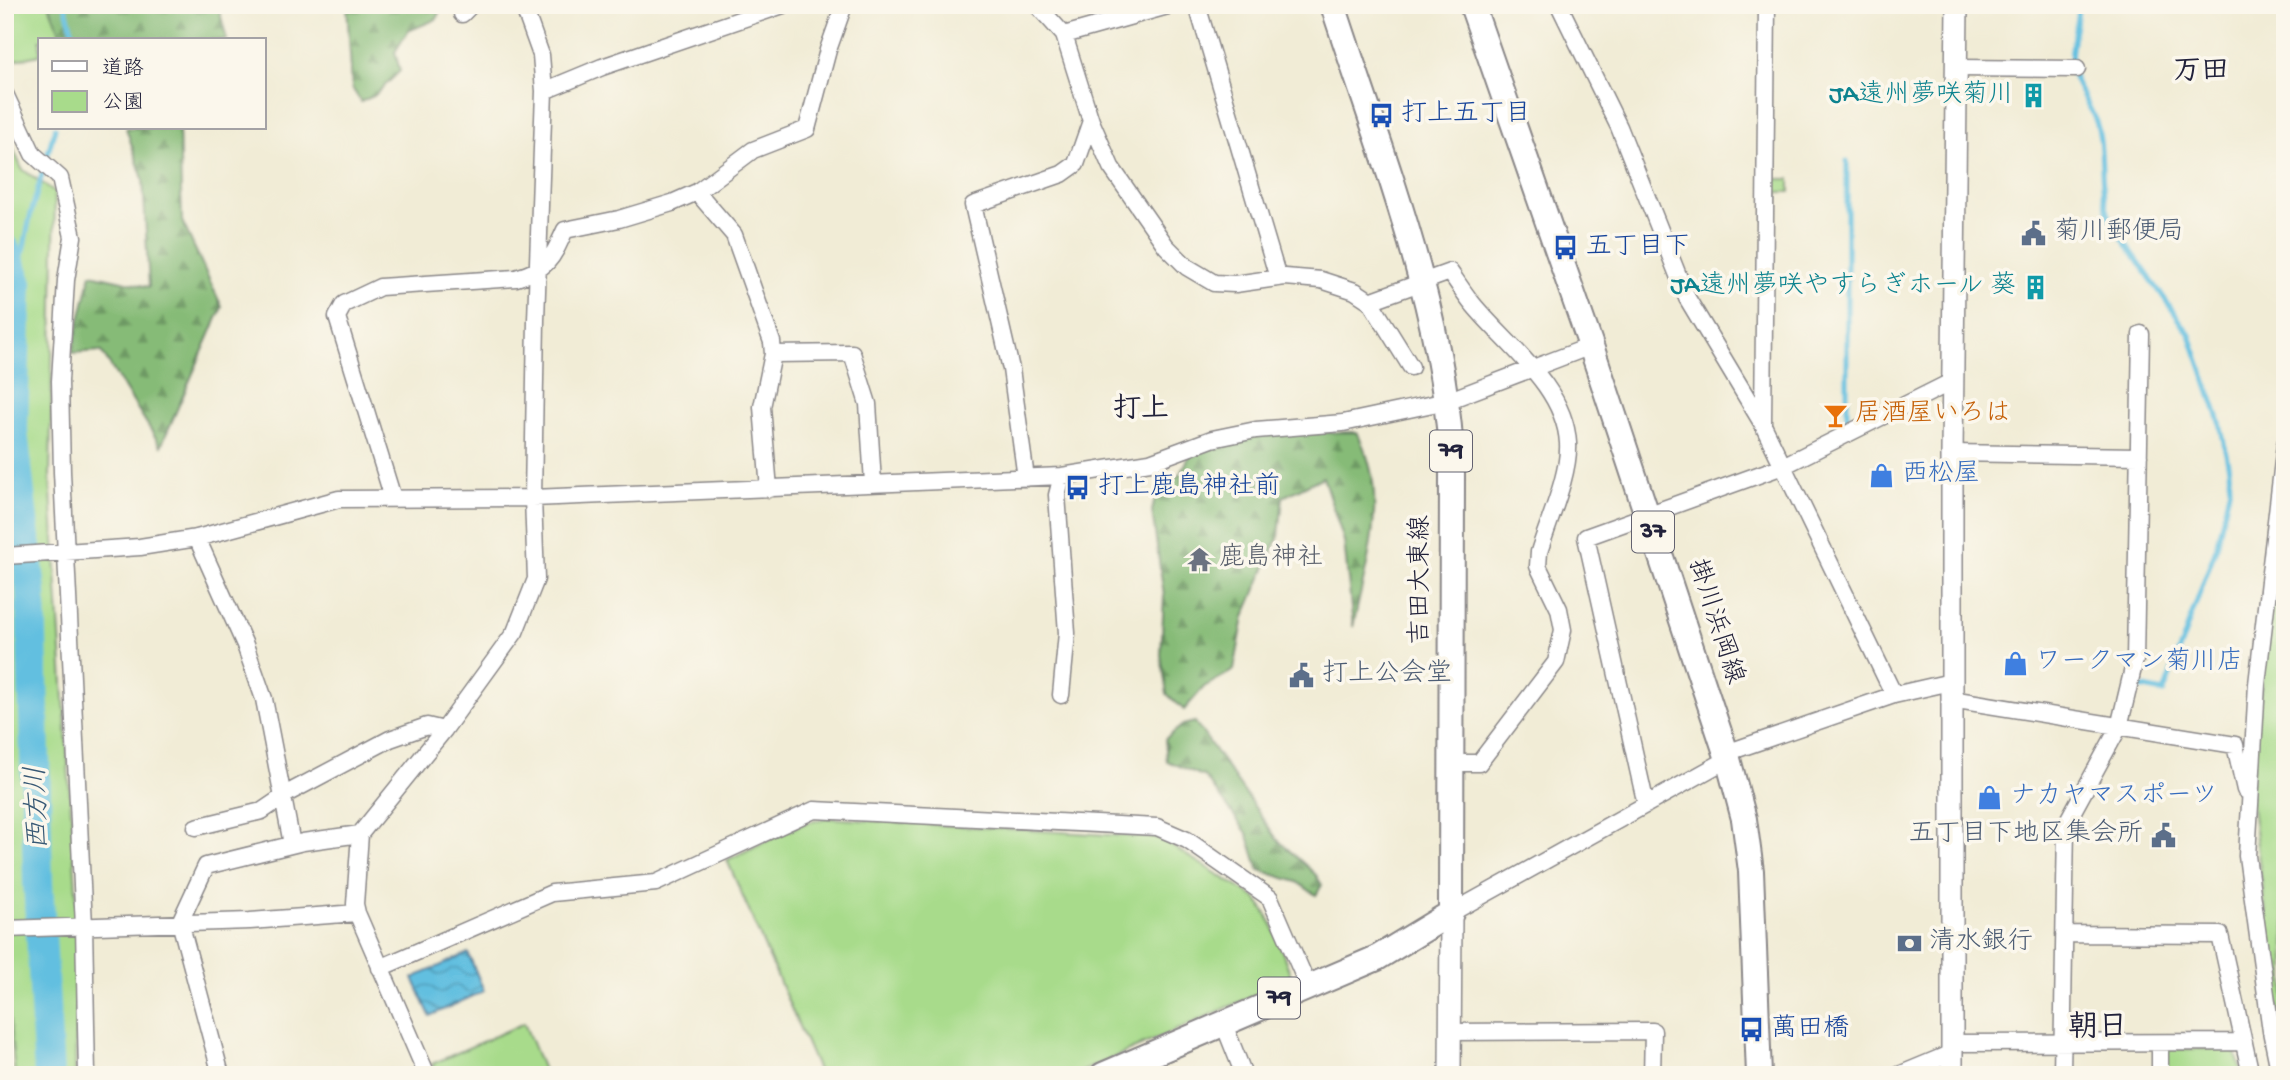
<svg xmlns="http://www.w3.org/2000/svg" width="2290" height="1080" viewBox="0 0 2290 1080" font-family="'Gochi Hand','Klee One',sans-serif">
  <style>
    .green { fill: #a8db8b; stroke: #657e63; stroke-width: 2 }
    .forest { fill: url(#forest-firs); stroke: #546e59; stroke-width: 2 }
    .water { fill: url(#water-waves); stroke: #42708e; stroke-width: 2 }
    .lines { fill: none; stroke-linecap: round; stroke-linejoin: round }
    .stream { stroke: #62bfe0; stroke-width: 5 }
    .river { stroke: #62bfe0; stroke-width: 30 }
    .street-casing { stroke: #8a8788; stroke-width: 19 }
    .secondary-casing { stroke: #8a8788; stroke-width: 24 }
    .primary-casing { stroke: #8a8788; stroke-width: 28 }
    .street { stroke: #fff; stroke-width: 16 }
    .secondary { stroke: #fff; stroke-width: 21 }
    .primary { stroke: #fff; stroke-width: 24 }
    .labels { text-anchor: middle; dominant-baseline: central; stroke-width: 7; stroke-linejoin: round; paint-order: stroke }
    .shield { fill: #fbf7ec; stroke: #636270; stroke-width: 2 }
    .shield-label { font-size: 24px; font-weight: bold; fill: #22223b }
    .culture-label { font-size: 26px; fill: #0d838f; stroke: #fbf7ec; text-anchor: end }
    .transit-label { font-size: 26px; fill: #164399; stroke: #fbf7ec; text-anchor: start }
    .service-label { font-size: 26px; fill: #4e5e75; stroke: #fbf7ec; text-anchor: start }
    .food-label { font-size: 26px; fill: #c56008; stroke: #fbf7ec; text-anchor: start }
    .shop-label { font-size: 26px; fill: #366cbe; stroke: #fbf7ec; text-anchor: start }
    .worship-label { font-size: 26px; fill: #5b616d; stroke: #fbf7ec; text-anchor: start }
    .street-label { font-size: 26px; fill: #22223b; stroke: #fbf7ec }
    .neighbourhood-label { font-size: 28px; font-weight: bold; fill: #22223b; stroke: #fbf7ec }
    .water-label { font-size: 28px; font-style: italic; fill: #385975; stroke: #fbf7ec }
    .quarter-label { font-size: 30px; font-weight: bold; fill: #22223b; stroke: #fbf7ec }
  </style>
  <defs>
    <pattern id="forest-firs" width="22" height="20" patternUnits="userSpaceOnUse" patternTransform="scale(1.75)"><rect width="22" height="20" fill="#86bb77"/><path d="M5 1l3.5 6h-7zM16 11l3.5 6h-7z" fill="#6d9863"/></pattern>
    <pattern id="water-waves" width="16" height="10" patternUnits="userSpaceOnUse" patternTransform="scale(1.75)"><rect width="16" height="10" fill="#62bfe0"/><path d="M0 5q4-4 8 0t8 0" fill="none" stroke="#509bb7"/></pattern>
  </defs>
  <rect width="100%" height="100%" fill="#fbf7ec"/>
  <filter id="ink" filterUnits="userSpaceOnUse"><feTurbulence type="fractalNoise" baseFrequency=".0143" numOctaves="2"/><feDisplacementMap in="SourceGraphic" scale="14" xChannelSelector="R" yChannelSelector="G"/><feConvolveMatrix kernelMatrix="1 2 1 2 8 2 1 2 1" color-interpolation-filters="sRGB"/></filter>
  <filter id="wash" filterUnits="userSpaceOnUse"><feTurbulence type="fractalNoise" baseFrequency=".00686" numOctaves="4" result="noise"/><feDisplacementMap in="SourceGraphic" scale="28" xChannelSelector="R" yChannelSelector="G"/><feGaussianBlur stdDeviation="1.57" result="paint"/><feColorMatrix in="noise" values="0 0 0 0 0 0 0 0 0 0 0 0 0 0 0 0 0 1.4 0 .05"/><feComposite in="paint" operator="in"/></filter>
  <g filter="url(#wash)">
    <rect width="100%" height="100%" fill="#f1ecd6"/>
    <path class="green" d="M5,5H52L70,40H40V55L5,62Z
      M5,130L22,169L55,192L50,476L78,923L75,1075H15L5,972Z
      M1773,179H1790V192H1778V206H1773Z
      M2285,454V1057L2250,793Z
      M826,818L1159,838L1257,899L1273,926L1292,979L1074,1075H820L727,860L802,824Z
      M524,1023L545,1075H437L432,1064Z
      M2165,1049H2235L2242,1075H2165Z"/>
    <path class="forest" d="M49,5H218L227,40H63Z
      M347,5H441L437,19L408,31L395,52L400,71L375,95L361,102L352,88Z
      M126,128H179L182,221L222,307L161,446L101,351L72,353L91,274L149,287L143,179Z
      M1356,432C1392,492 1366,563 1353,627L1344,541L1323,477L1283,497L1279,536L1244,617L1234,670L1204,687L1184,710L1167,694L1161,655L1164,596L1152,511L1157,489L1180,475L1195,445L1235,434Z
      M1195,722L1277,839L1316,875L1322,885L1316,895L1297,882L1259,870L1247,833L1205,777L1167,761L1165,739L1183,725Z"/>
    <path class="water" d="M468,953L484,991L430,1016L413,978Z"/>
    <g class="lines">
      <path class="stream" d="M65,5L75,40
        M2078,5C2078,26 2067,54 2073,75C2079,94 2093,108 2098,128C2106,163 2096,196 2115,228L2190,335L2220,422L2229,469L2230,487L2216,548L2164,692L2139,687
        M1847,161V427
        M17,281L30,217L55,128
        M1916,1058L1928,1053
        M1897,1066L1908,1062"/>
      <path class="river" d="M5,249L17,281L13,431L31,591L38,882L49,1075"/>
    </g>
  </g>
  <g filter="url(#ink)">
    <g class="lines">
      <defs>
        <path id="street" d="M523,5L541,55L544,91
          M1037,5L1064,35L1091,121L1111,167L1166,246L1187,267L1214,283L1235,284L1285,277L1321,280L1355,291L1370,301L1411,367
          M1197,5L1278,278
          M1559,5L1619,127L1687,298L1762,423
          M1767,5L1763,425L1894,695
          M462,14L471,5
          M1064,35L1171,5
          M1956,68L2077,69
          M5,94L33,154L60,178L73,237L66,280L60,381L62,472L84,926L87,1075
          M697,192L734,235L772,342L773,354L762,407L769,489
          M1370,301L1450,272C1457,282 1464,293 1472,303C1504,343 1565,386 1568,443C1570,474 1548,522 1539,552L1538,566L1559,609L1563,630L1556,662L1479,763H1451
          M773,354L852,353L868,404L873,483
          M1952,453L2139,456
          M1026,478L1011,369L973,205L1062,174L1076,164L1091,121
          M393,498L337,317L344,304L380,287L516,278C548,269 552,259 565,230L619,219L672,203L697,192L753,150L807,129L828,50L844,5
          M197,538L245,645L264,699L292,844
          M5,556L140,547L197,538L339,499L533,498L1062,476L1150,462L1212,439L1256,430L1343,423L1447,401L1591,346
          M1061,695L1067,633L1057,495L1062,476
          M1951,699L2235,745L2245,790
          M1726,753L1894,695L1951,682
          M1646,805L1586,537L1783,466L1953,381
          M196,827L262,811L290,792L390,739L427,726L444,730
          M1451,913L1728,759
          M5,929L250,921L357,913
          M2064,934L2220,935L2251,1075
          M380,968L552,893L656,883L814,810L1157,827L1187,840L1270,898L1308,986
          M1223,1022L1244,1075
          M1450,1032L1653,1031L1652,1075
          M1952,1043L2244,1042
          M2160,1043V1075
          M221,1075L180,922L206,866L303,842L360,834
          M427,1075L357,913L355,904L360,834L444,730L515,632L536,579L533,498L536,320L544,91L602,67L783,5
          M1899,1075L1952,1053
          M2062,1075L2066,824L2119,727L2135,660L2141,334
          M2280,1075L2271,1031L2247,856L2257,684L2285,444"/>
        <path id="secondary" d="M1450,1075L1451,913
          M1952,1075V453L1957,5"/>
        <path id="primary" d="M1472,5L1591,346L1728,759L1744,819L1751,871L1759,1075
          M1103,1075L1377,958L1451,913L1452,469C1446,312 1381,154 1333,5"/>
      </defs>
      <use href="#street" class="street-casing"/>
      <use href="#secondary" class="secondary-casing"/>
      <use href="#primary" class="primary-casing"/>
      <use href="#street" class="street"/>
      <use href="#secondary" class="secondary"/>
      <use href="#primary" class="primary"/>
    </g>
  </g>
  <defs>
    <symbol id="building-bare" viewBox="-9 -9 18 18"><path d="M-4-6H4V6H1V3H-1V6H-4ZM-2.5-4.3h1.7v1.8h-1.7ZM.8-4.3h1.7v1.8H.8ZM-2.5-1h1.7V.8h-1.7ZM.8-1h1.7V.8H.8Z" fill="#0f9aa8" stroke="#fbf7ec" stroke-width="2.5" paint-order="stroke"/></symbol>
    <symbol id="bus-bare" viewBox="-9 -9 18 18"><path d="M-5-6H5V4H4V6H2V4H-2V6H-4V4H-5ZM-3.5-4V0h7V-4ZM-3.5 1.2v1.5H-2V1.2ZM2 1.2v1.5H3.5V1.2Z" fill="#1a4fb4" stroke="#fbf7ec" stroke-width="2.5" paint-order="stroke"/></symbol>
    <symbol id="civic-bare" viewBox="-9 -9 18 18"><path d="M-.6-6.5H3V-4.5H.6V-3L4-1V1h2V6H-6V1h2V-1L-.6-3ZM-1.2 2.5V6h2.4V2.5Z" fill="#5c6f8a" stroke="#fbf7ec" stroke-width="2.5" paint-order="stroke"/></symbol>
    <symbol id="bar-bare" viewBox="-9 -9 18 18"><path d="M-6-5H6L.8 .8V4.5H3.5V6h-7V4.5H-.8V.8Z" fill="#e8710a" stroke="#fbf7ec" stroke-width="2.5" paint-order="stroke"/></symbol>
    <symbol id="shop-bare" viewBox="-9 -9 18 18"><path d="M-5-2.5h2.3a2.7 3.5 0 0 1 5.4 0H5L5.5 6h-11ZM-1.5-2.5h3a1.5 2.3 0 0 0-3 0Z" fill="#3f7fe0" stroke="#fbf7ec" stroke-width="2.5" paint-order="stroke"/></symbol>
    <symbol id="temple-bare" viewBox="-9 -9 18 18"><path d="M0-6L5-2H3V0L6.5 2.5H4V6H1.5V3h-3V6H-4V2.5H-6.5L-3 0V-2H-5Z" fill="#6b7280" stroke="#fbf7ec" stroke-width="2.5" paint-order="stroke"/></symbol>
    <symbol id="bank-bare" viewBox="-9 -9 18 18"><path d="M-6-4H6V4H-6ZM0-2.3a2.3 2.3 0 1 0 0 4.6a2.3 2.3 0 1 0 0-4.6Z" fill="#5c6f8a" stroke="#fbf7ec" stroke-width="2.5" paint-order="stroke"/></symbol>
  </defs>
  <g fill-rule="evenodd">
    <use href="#building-bare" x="2016" y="78" width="35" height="35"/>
    <use href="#bus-bare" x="1364" y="98" width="35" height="35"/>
    <use href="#civic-bare" x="2016" y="216" width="35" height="35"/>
    <use href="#bus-bare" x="1548" y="230" width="35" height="35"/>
    <use href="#building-bare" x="2018" y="270" width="35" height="35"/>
    <use href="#bar-bare" x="1818" y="398" width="35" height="35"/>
    <use href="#shop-bare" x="1864" y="458" width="35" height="35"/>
    <use href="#bus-bare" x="1060" y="470" width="35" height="35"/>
    <use href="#temple-bare" x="1182" y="542" width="35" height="35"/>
    <use href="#shop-bare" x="1998" y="646" width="35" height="35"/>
    <use href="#civic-bare" x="1284" y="658" width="35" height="35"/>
    <use href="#shop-bare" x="1972" y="780" width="35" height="35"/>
    <use href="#civic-bare" x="2146" y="818" width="35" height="35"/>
    <use href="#bank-bare" x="1892" y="926" width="35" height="35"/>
    <use href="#bus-bare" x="1734" y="1012" width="35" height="35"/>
  </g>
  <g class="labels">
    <g class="shield">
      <rect x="1430" y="430.5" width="42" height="41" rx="5"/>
      <rect x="1632" y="511.5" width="42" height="41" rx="5"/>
      <rect x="1258" y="977.5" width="42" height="41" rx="5"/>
    </g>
    <g class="shield-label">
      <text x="1451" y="451">79</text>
      <text x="1653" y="532">37</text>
      <text x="1279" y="998">79</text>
    </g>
    <g class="culture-label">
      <text x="2014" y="96">JA遠州夢咲菊川</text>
      <text x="2016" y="287">JA遠州夢咲やすらぎホール 葵</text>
    </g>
    <g class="transit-label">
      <text x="1401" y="115">打上五丁目</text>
      <text x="1586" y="248">五丁目下</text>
      <text x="1098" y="488">打上鹿島神社前</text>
      <text x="1771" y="1030">萬田橋</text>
    </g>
    <g class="service-label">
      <text x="2054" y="233">菊川郵便局</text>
      <text x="1322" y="675">打上公会堂</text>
      <text x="2143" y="835" text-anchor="end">五丁目下地区集会所</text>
      <text x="1929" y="943">清水銀行</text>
    </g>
    <g class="food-label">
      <text x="1855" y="415">居酒屋いろは</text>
    </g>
    <g class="shop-label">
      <text x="1902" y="475">西松屋</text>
      <text x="2035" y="663">ワークマン菊川店</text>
      <text x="2010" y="797">ナカヤマスポーツ</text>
    </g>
    <g class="worship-label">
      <text x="1219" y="559">鹿島神社</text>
    </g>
    <g class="street-label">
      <text transform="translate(1422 580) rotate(-90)">吉田大東線</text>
      <text transform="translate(1714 622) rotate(72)">掛川浜岡線</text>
    </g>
    <g class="neighbourhood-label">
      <text x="2201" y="72">万田</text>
      <text x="1141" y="410">打上</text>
    </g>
    <g class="water-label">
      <text transform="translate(39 808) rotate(-92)">西方川</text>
    </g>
    <g class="quarter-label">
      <text x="2098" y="1029">朝日</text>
    </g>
  </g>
  <rect width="2290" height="1080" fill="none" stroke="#fbf7ec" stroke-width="28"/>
  <rect x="38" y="38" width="228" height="91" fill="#fbf7ec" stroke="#a4a2a5" stroke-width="2"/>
  <rect x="52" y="61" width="35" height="10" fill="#ffffff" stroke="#a4a2a5" stroke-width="2"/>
  <text x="102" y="74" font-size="21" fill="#22223b">道路</text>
  <rect x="52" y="91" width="35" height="21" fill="#a8db8b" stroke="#a4a2a5" stroke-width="2"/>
  <text x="102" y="108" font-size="21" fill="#22223b">公園</text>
</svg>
